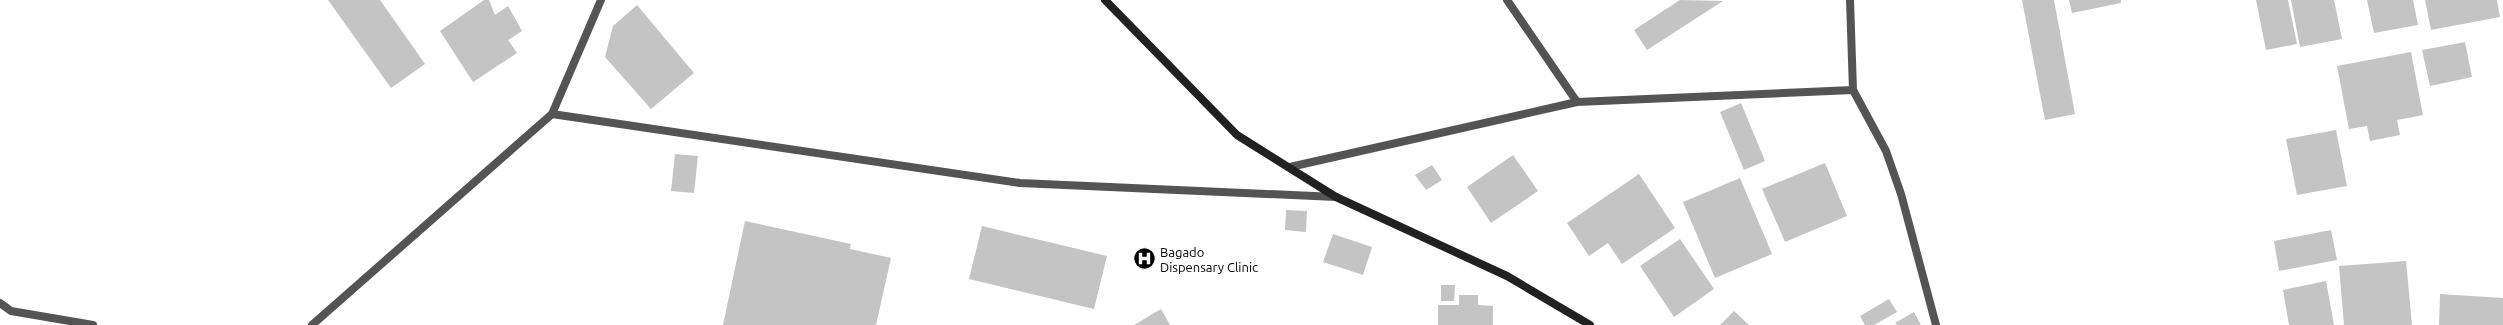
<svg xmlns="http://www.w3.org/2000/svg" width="2503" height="325" viewBox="0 0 2503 325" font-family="Ubuntu,sans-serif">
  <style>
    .building { fill: #c4c4c4 }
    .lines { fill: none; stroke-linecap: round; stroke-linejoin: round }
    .street { stroke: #545454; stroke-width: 8 }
    .secondary { stroke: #212121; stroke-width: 8 }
    .labels { text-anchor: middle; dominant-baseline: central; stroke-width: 3.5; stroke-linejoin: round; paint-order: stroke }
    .poi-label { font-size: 13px; fill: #000; stroke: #fff; text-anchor: start }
  </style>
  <rect width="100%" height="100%" fill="#fff"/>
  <path class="building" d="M328,0H380L425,64L391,88Z
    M484,0H489L495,15L508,6L522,31L508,40L517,53L473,82L440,31Z
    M1680,0L1723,1L1647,50L1634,30Z
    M2022,0H2054L2075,114L2045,120Z
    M2069,0H2121V3L2072,13Z
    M2256,0H2288L2297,44L2266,50Z
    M2291,0H2334L2342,39L2300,47Z
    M2367,0H2413L2418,25L2374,33Z
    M2425,0H2497L2500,17L2431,30Z
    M637,5L694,73L651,109L605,57L613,26Z
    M2465,42L2472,77L2430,86L2422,50Z
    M2411,52L2423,115L2397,120L2400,135L2370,141L2367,126L2349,129L2337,66Z
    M1741,103L1765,161L1744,170L1720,112Z
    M2336,130L2347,186L2297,195L2286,139Z
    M675,154L698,156L694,193L671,191Z
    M1513,155L1538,191L1491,223L1467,187Z
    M1825,163L1847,216L1785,242L1762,189Z
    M1432,165L1442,180L1426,190L1415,175Z
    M1639,174L1675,228L1622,264L1608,243L1589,256L1567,223Z
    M1740,178L1772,254L1715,278L1683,202Z
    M1286,210L1307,211L1306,232L1285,230Z
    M745,221L851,244L850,249L891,258L876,325H723Z
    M982,226L1107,256L1094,309L969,279Z
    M2331,230L2337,260L2279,271L2274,241Z
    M1333,234L1372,247L1363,275L1323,262Z
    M1680,239L1714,289L1674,317L1640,266Z
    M2406,261L2412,325H2344L2339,266Z
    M2326,281L2334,325H2289L2283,290Z
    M1441,285H1455L1454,301H1441Z
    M2440,294L2503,298V325H2439Z
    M1459,295H1478V305L1493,306V325H1438V305H1459Z
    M1889,299L1897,312L1874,325H1865L1860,316Z
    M1161,309L1170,325H1134Z
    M1734,311L1749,325H1720Z
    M1914,312L1921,325H1897L1895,323Z"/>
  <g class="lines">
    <path class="street" d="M1507,0L1577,102
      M1850,0L1853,90L1886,151L1901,194L1936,325
      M552,114L601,0
      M1290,167L1577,102L1853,90
      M0,303L11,311L93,325
      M312,325L552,114L1020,183L1336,197"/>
    <path class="secondary" d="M1105,0L1237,135L1336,197L1507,276L1590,325"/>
  </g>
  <defs>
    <symbol id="hospital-disc" viewBox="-11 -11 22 22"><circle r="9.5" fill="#000" stroke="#fff"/><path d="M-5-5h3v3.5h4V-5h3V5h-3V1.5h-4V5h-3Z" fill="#fff"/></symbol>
  </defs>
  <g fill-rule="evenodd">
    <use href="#hospital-disc" x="1132" y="246" width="25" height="25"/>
  </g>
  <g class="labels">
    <g class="poi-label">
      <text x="1160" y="252">Bagado<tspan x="1160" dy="15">Dispensary Clinic</tspan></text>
    </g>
  </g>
</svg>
